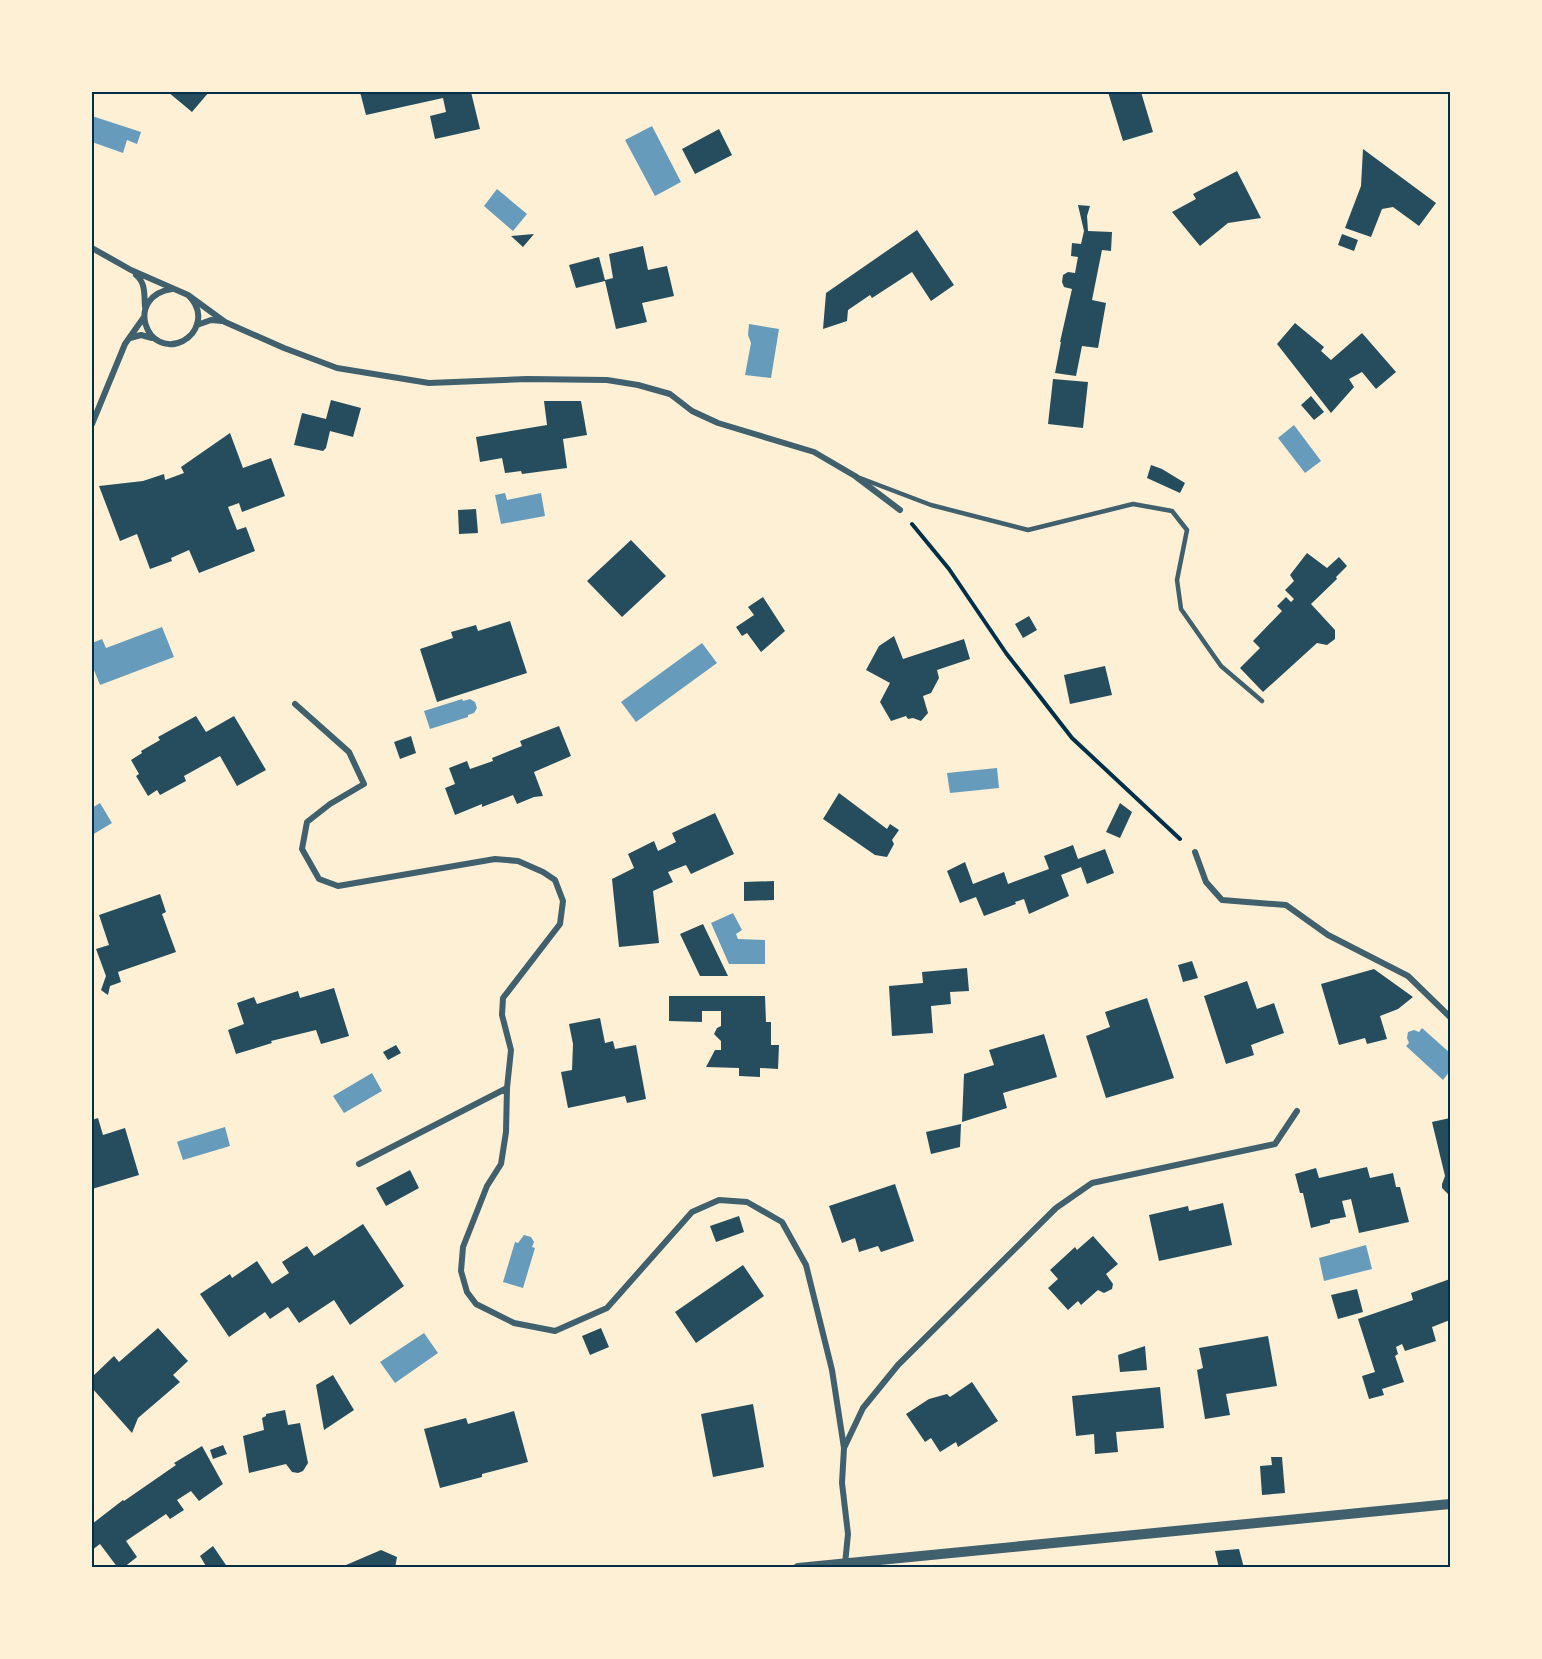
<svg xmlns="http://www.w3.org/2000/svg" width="1542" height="1659" viewBox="0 0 1542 1659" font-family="Lora,serif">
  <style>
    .water { fill: #669bbc }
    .building { fill: #264d5e }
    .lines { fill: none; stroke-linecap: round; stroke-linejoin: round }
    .path { stroke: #003049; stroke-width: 4 }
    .service { stroke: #3f606c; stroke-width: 4.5 }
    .minor { stroke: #3f606c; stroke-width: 6 }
    .tertiary { stroke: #3f606c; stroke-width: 10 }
    .neatline { fill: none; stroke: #003049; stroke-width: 2 }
  </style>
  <rect width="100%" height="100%" fill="#fdf0d5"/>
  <path class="water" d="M92,116L141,132L137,144L127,140L123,153L92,142Z
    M652,126L681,182L655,196L625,140Z
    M497,189L527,214L513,231L484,206Z
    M749,324L779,329L771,378L745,375L751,343L748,335Z
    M1294,425L1321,461L1305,473L1278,438Z
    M505,493L507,500L541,493L545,516L501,524L495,495Z
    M162,627L174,657L100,685L92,665V643L102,639L106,648Z
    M702,643L717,663L636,722L621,702Z
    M462,699L463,701L470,699L475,702L477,708L474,713L468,715V717L430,729L424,711Z
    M997,768L999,788L950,793L947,773Z
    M100,803L112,823L92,835V808Z
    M733,913L742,930L736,934L738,939L765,940V964H729L711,923Z
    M1422,1028L1450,1053V1071L1443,1080L1406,1046L1409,1043L1407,1038L1408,1032L1414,1030L1419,1032Z
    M372,1073L382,1091L344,1113L333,1096Z
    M225,1127L230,1146L183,1160L177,1142L179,1141Z
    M524,1235L531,1237L534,1242L532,1247L535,1248L523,1288L503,1282L515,1242L518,1243Z
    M1366,1245L1372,1269L1324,1281L1319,1258Z
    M424,1333L438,1353L395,1383L380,1362Z"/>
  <path class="building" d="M168,92H209L192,112Z
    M360,92H471L480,129L435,139L430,116L446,112L443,98L366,115Z
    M1108,92H1141L1153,132L1123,141Z
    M719,129L732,155L695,174L682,149Z
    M1363,149L1436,203L1419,226L1393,207L1382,209L1371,237L1345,228L1361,186Z
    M1237,171L1261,218L1228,223L1200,246L1172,212L1196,199L1193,194Z
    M1078,205L1090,206L1087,216L1088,231L1112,232L1111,251L1102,250L1092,300L1106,303L1098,348L1082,346L1076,376L1055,373L1061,342H1060L1072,289L1064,287L1062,282L1063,275L1068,272L1075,273L1078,257L1071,256L1072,243L1081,244L1084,231Z
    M917,230L954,285L931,301L912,272L872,298L870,295L848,310L847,321L823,329L826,293Z
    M534,234L523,247L511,236Z
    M1342,234L1358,240L1354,251L1338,245Z
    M643,246L648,270L667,266L674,296L642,303L647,322L616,329L605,281L576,288L569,265L599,257L605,280L613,278L609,254Z
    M1295,323L1324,347L1321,351L1331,360L1362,333L1396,372L1376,389L1362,372L1349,379L1354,387L1331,413L1277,344Z
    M1053,379L1088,382L1083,428L1048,424Z
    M1311,396L1324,412L1314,420L1301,405Z
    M331,400L361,408L353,437L330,431L326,448L323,451L294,445L302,413L326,419Z
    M544,401H581L587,435L563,439L567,468L522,474L521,471L505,473L502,458L480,462L476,437L547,425Z
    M230,433L243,468L271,458L285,496L242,512L239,503L228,507L237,530L246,527L255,551L199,573L189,550L171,558L172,561L150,569L137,534L120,541L99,486L143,481L164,474L165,480L184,473L181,467Z
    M1151,465L1162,469L1185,483L1180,493L1147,478Z
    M476,509L478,533L459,534L458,510Z
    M631,540L666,576L622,617L587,581Z
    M1307,553L1327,568L1339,557L1347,566L1336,577L1337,579L1311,604L1335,630V639L1327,645L1317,643L1263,692L1240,668L1260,648L1253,641L1282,611L1277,606L1286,597L1291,602L1294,599L1285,590L1294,581L1290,575Z
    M763,597L785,631L761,652L747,633L742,636L736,627L754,615L748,607Z
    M1029,616L1037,630L1023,638L1015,624Z
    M510,621L527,673L437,702L420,649L453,638L451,632L476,625L478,631Z
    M894,636L903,659L964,639L970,659L937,670L939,678L931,693L923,696L928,713L921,721L913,718L908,719L906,716L891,721L880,702L890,683L866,670L879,646Z
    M1105,666L1112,695L1070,704L1064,675Z
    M196,716L206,732L234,716L266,770L237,786L220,756L184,776L186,781L160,795L157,790L148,796L136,776L139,774L131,760L142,753L141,751L160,740L158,737Z
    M559,726L571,756L534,772L543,796L534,797L517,804L513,795L482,807V804L455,815L445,788L455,784L449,768L467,761L470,769L493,761L492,758L522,746L520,741Z
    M411,736L416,753L400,759L394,742Z
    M839,793L887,829L890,824L899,830L892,840L894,844L887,857L875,855L823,819Z
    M1120,803L1132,812L1120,838L1106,832Z
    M715,813L734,854L691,874L686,865L668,872L673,882L653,891L659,943L619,947L612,879L634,868L628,854L654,841L658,851L676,842L672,833Z
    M1073,845L1078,859L1105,849L1114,873L1087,884L1081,867L1061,875L1069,896L1029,914L1024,899L1015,902L1016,904L984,916L976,897L960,903L947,871L965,862L973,884L1004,872L1008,884L1049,869L1044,856Z
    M774,881V900L744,901V882Z
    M160,894L166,912L162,914L176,952L118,972L121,982L110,986L108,995L105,993L101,990L106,976L96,949L109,945L99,915Z
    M703,924L728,976H700L680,934Z
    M1192,961L1198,978L1183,982L1178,965Z
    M967,968L969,991L950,992L951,1004L931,1006L933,1033L892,1036L889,986L923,983L922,972Z
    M1374,969L1413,997L1398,1009L1380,1016L1387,1039L1367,1044L1365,1038L1339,1045L1321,984Z
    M1247,981L1257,1009L1274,1003L1284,1033L1251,1045L1254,1055L1226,1064L1204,996Z
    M334,988L349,1036L321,1044L316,1030L271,1041L272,1043L236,1054L228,1030L244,1024L237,1003L254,997L257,1004L298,991L300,998Z
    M669,996H765L766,1022H771V1045H779L778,1069L760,1068V1077L739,1076V1068L706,1067L715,1050H721V1041L714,1034L717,1028L721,1026V1011H702V1022L669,1021Z
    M1147,998L1174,1078L1106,1098L1086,1036L1110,1027L1105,1012Z
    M600,1018L605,1043L613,1041L615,1049L636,1045L646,1099L627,1103L625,1096L568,1108L561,1072L572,1070L573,1044L569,1024Z
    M1044,1034L1057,1077L1003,1093L1007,1108L962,1122L964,1074L994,1065L989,1050Z
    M396,1045L401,1053L388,1060L383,1052Z
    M98,1118L103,1135L125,1128L139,1175L92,1189V1120Z
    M1450,1118V1196L1442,1188V1184L1445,1176L1432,1122Z
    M961,1124L960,1147L931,1154L926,1132Z
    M1367,1167L1370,1178L1393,1173L1396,1187H1400L1409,1222L1359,1233L1351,1199L1342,1201L1346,1217L1330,1220V1223L1311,1228L1303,1193H1300L1295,1174L1316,1168L1319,1178Z
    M410,1170L419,1188L386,1206L376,1188Z
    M895,1184L914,1241L881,1252L878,1246L859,1252L855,1238L842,1243L829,1206Z
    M1223,1203L1232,1245L1159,1261L1149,1215L1188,1206L1189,1211Z
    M739,1216L744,1232L716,1242L710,1226Z
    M363,1224L404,1286L350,1325L334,1300L299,1323L288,1307L270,1319L265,1312L229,1337L200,1294L230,1274L232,1278L257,1261L272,1284L289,1273L282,1262L307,1246L314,1256Z
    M1093,1236L1118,1264L1106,1274L1113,1284L1112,1289L1104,1293L1098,1290L1081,1305L1078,1301L1068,1310L1048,1288L1058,1279L1050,1270L1075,1247L1077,1250Z
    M743,1265L764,1296L696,1343L675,1312Z
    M1450,1279V1320L1432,1327L1436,1341L1405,1351L1402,1344L1396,1347L1398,1354L1395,1356L1404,1382L1382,1389L1384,1395L1369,1399L1362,1376L1375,1372L1358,1319L1413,1300L1411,1293Z
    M1357,1289L1363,1312L1338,1319L1331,1295Z
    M158,1328L188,1361L173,1375L180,1382L138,1418L132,1433L92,1388V1377L114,1356L119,1362Z
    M601,1328L609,1347L590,1355L582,1336Z
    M1268,1336L1277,1386L1226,1394L1230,1415L1205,1419L1197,1370L1203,1368L1199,1348Z
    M1145,1346L1147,1370L1120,1372L1118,1355Z
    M333,1375L354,1410L324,1430L316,1385Z
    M972,1382L998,1421L958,1447L956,1442L940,1452L931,1438L925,1442L906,1414L929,1399L947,1394L950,1397Z
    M1160,1387L1164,1428L1116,1432L1118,1452L1095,1454L1094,1434L1076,1436L1072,1396Z
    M753,1404L764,1467L713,1477L701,1414Z
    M285,1410L288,1425L300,1423L308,1463L303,1471L298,1473L292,1472L286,1464L249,1473L243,1436L264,1430L262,1418L266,1416V1414Z
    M514,1411L528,1462L482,1474V1477L440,1488L424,1429L466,1418L468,1424Z
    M223,1445L227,1454L213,1459L210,1450Z
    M202,1446L223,1484L199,1501L191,1491L177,1500L184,1510L170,1519L166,1514L126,1541L137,1557L123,1568H118L100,1544L92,1550V1524L123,1500L124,1501L176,1465L174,1463Z
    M1271,1457H1282L1285,1493L1262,1495L1260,1466L1272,1465Z
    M213,1546L228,1568H207L200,1556Z
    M1239,1549L1244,1568H1219L1215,1551Z
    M381,1550L397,1557L395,1568H339Z"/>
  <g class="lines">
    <path class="path" d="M912,524L949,569L1006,653L1072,738L1180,839"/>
    <path class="service" d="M860,478L931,505L1028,530L1133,504L1172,511L1187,530L1177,580L1181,609L1221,666L1262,701"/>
    <path class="minor" d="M92,248L131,270L188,295C196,303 201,312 197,324C195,332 190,337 183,341C146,359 124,296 172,289
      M136,275C146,283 144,295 145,307
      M188,295L225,322L284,348L337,368L429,383L527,379L607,380L638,385L670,394L692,411L718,423L814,452L855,476L900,510
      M197,325L211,320L222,321
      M130,338L141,335L152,338
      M92,424L125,344L144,317
      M295,704L349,752L364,784L330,804L307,822L302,849L319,879L338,886L495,859L518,861L543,872L555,880L563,901L560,924L503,998L502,1015L511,1050L507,1088L506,1132L501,1164L487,1186L463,1247L461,1271L467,1292L476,1304L514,1323L555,1331L607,1308L692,1212L719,1200L747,1202L782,1222L806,1265L832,1370L844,1448
      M1195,852L1206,882L1222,900L1286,905L1328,935L1408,976L1450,1017
      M359,1164L507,1088
      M845,1564L848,1534L842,1483L844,1448L863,1408L898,1365L1056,1208L1092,1183L1275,1144L1297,1111"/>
    <path class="tertiary" d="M798,1568L1450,1504"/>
  </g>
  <rect width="1542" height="1659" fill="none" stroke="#fdf0d5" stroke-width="186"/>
  <rect x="93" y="93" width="1356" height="1473" class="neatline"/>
</svg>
